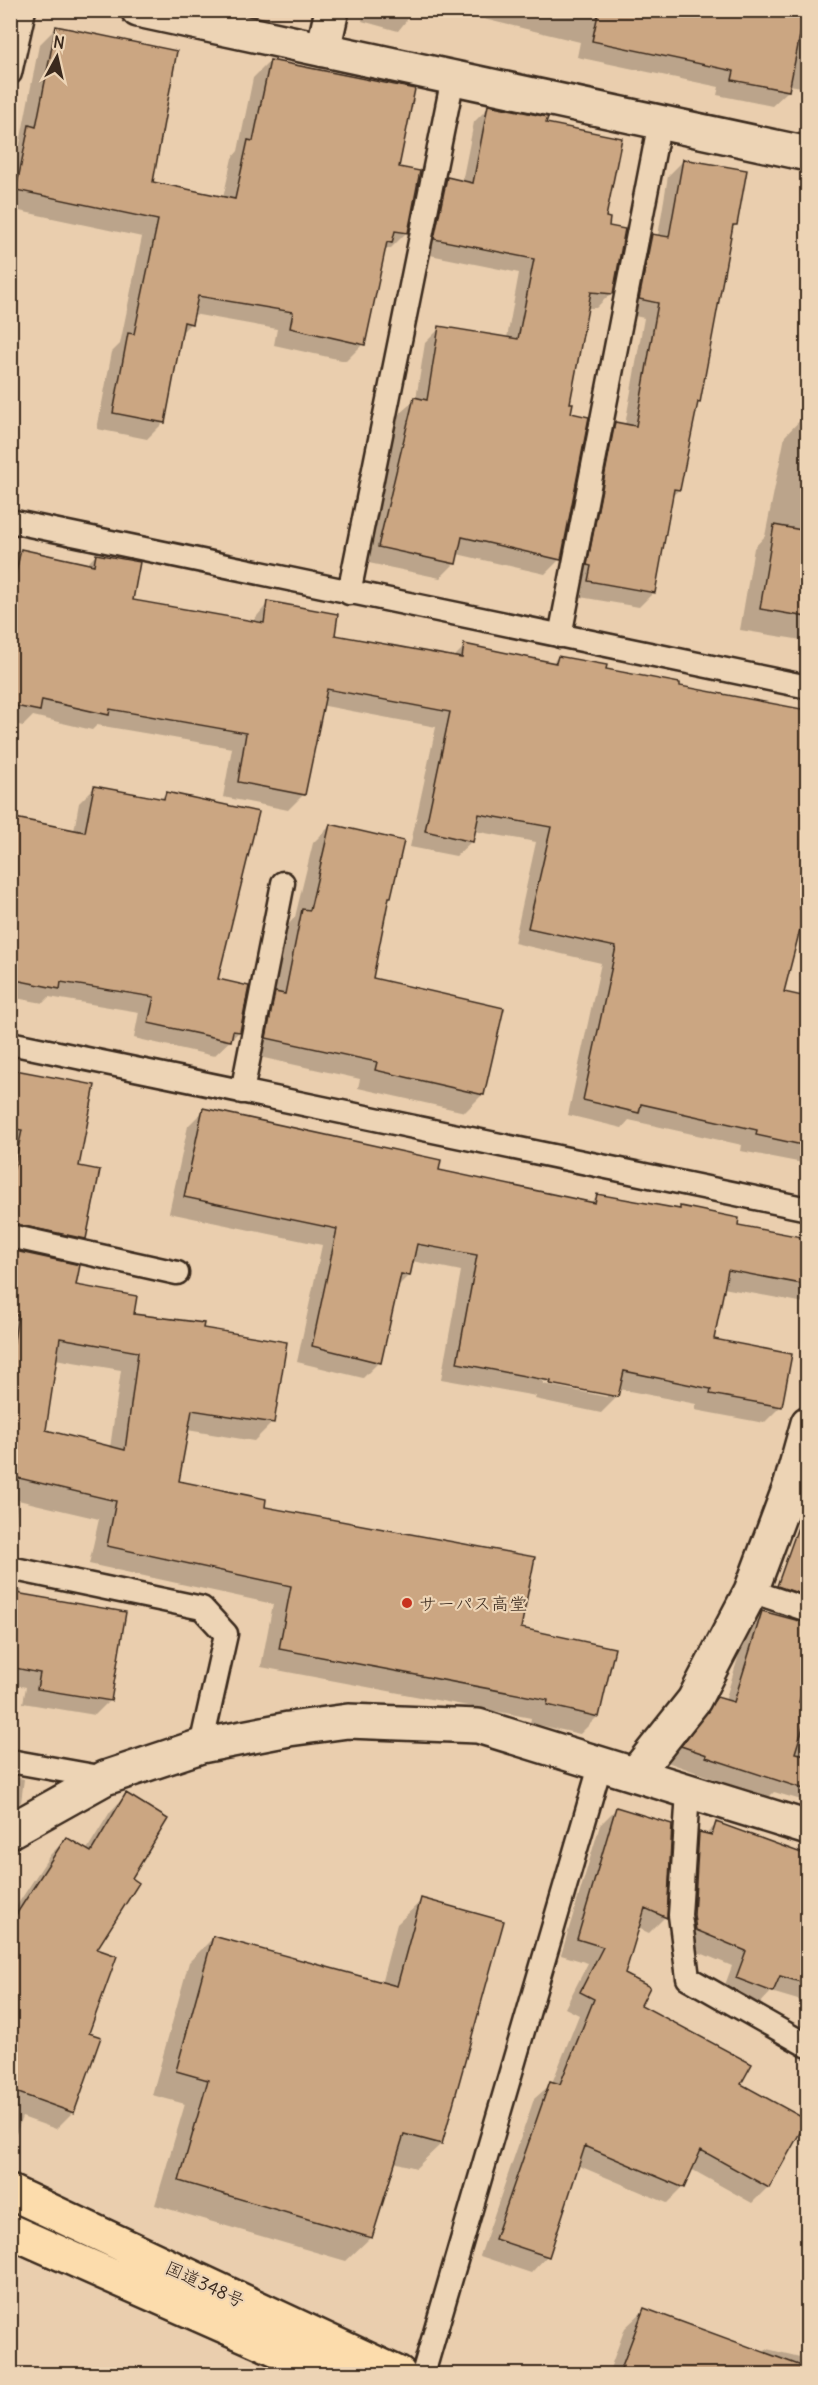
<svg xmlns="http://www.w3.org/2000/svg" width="818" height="2385" viewBox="0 0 818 2385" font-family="Delius,'Klee One',sans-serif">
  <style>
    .shadow { fill: #0003; fill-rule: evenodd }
    .building { fill: #cba682; stroke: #3b2a1e; stroke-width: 1.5; fill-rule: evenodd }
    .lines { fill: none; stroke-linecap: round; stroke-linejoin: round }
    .service-casing { stroke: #3b2a1e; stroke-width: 27 }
    .minor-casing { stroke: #3b2a1e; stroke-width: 38 }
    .trunk-casing { stroke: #3b2a1e; stroke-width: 38 }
    .service { stroke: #edd4b5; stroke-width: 22 }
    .minor { stroke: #edd4b5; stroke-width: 33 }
    .trunk { stroke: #fcdcac; stroke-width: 33 }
    .poi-dot { fill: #c8321e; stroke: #edd4b5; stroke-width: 2 }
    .labels { text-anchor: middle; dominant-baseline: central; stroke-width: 4.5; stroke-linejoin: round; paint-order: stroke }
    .poi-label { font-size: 18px; fill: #3b2a1e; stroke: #edd4b5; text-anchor: start }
    .street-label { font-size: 18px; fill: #3b2a1e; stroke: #edd4b5 }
  </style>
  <rect width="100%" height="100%" fill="#eaceae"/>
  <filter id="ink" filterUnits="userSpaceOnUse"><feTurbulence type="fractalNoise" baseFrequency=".0167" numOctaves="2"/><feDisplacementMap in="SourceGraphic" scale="12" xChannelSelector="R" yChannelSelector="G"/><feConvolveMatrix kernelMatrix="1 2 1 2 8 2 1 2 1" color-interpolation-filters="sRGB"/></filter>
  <g filter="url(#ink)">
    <path class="shadow" d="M365,10H415L398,31L362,21Z
      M434,10H808V88L789,85L788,91L772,106L717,95L719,87L577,57L580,42L463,14L460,17Z
      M56,28L152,183L223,198L232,158L238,151L253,78L270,61L398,168L407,232L390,249L385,248L363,344L346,361L274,345L277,329L193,314L191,323L180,334L164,422L147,439L97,429L112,352L120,344L142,237L10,209V195L39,45Z
      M489,107L545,124L604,218L611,293L596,308H586L568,404L560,559L545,574L457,554L455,563L440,578L364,562L399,414L416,399L425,343L440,328L507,338L519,273L420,253L432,194L447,179L462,182L474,122Z
      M683,161L736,225L731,229L698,402L679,490L671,497L654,592L639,607L574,596L601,439L616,424L625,425L644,318L625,314L637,250L652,235L658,236L668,176Z
      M806,414L808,415V641L740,630L754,548L765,536L785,436Z
      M10,548L86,565L96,555L131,601L252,622L268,603L333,636L453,658L465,646L552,663L558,657L678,687L808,710V862L783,993L808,999V1164L741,1151L742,1145L629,1120L622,1128L568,1115L601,963L514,943L536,842L474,831L472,841L456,856L410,847L436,727L320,705L304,794L288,810L223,797L232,748L97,725L92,730L33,716L23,726L10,723Z
      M95,787L160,800L166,793L216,980L239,1032L214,1056L134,1038L139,1012L49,997L43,1003L10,997V818L74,831L79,803Z
      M330,826L390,897L386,900L371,979L483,1094L465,1112L358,1088L360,1079L250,1055L285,928L295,917L313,843Z
      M10,1070L77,1167L85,1238L66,1257L10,1245Z
      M204,1110L437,1172L590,1203L597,1196L678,1210L681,1208L736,1227L808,1240V1300L805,1303L723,1288L713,1340L780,1407L764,1423L695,1410L696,1404L619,1389L617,1397L601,1413L535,1399L536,1396L441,1379L461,1271L412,1261L409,1275L396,1288L379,1362L363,1378L297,1362L322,1245L169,1213L188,1126ZM543,1381L607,1394V1397L543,1384Z
      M10,1250L79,1267L75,1286L132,1315L202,1329L273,1422L254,1441L187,1430L177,1482L263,1508L520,1629L598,1716L580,1734L530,1723L531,1718L261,1667L273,1604L89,1564L99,1519L18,1500L15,1522L10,1526ZM55,1359L121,1370L110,1448L45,1432Z
      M807,1529H808V1802L774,1792L768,1798L667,1762L702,1714L717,1698L725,1701L747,1628L762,1612L807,1624L802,1616L774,1605L792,1545Z
      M10,1588L22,1590L21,1595L110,1700L95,1715L23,1703L26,1687L10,1684Z
      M10,1776L24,1779L21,1802L10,1812Z
      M126,1795L129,1879L94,1950L87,2034L73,2112L56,2129L22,2117L16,2134L10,2140V1916L50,1855L66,1839L86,1851L110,1812Z
      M617,1808L665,1917L649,1933L638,1928L624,1975L639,2006L739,2084L768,2187L752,2203L691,2169L683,2187L667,2203L577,2165L547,2256L531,2273L480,2256L534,2099L552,2083L579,2015L565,2008L588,1963L561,1955L600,1825Z
      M717,1824L808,1856V2003L771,1992L757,2007L722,1993L732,1966L681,1945L685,1848L699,1833L705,1835Z
      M422,1900L441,2144L416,2168L394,2162L371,2237L346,2261L155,2205L185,2104L152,2095L189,1962L213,1938L381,1984L397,1924Z
      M644,2310L763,2353L767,2349L808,2359V2374H608L625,2328Z"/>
    <path class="building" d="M599,10H805L789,91L732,80L734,71L592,41Z
      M56,26L177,51L153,182L235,199L248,140L253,141L270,60L415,89L399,167L420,171L408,233L395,231L392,243L387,242L365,345L290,328L293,312L198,296L192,324L184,322L165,423L113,413L128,333L134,334L158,220L16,190L29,125L36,127Z
      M488,105L548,117L546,123L622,138L606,217L610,218L609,226L625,229L613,294L591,292L570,403H573L571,413L589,417L561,560L462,537L456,564L378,547L414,397L427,400L439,326L518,339L534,259L434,239L447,177L473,183Z
      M683,159L747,170L737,225H733L700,403L698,402L680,490L674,489L655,593L588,581L591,566L587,565L615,422L636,426L658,303L639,299L652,234L669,237Z
      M774,525L807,531V617L760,609Z
      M21,549L94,565L96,554L140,562L133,600L264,623L267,601L338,614L335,635L462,658L464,644L556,663L558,656L607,665L606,669L680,683V686L807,710V870L800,909L805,910L784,992L807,997V1146L756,1135L757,1130L641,1104L639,1113L583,1100L616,947L528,928L551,827L479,814L473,842L425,831L450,712L327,689L305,795L238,782L246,733L110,709L109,715L42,700L40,711L10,705V600Z
      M94,786L164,799L166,792L259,812L218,979L249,986L240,1032L233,1031L231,1041L148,1023L154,997L61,982L60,989L10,979V817L85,832Z
      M330,824L404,841L391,897H389L373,978L504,1008L484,1095L375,1070L377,1062L266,1038L275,992L285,994L302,909L310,910Z
      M10,1069L95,1085L79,1166L100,1170L86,1239L10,1223V1186L22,1130L10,1128Z
      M203,1108L441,1160L439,1170L595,1203L597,1194L680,1209V1206L739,1218L738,1225L807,1238V1285L728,1270L714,1339L792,1354L782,1407L710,1394L711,1389L624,1371L618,1397L550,1384L551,1381L457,1363L477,1255L417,1244L410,1276L401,1274L381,1363L312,1346L337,1229L184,1197Z
      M10,1250L80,1265L76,1285L137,1296L134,1314L204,1323L203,1328L287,1342L274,1423L192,1410L179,1481L266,1499L265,1507L535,1557L521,1628L615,1648L599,1717L547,1705L548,1700L279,1649L291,1586L107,1546L116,1501L10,1476V1367L18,1315L10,1314ZM60,1338L138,1352L125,1450L46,1430Z
      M803,1513L807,1514V1596L777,1586Z
      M10,1592L126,1612L111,1701L37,1689L40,1673L10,1667Z
      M762,1611L807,1623V1674L799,1702L807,1705V1714L795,1753L807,1755V1790L706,1757L707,1755L681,1746L717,1697L734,1702Z
      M126,1793L168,1819L132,1878L139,1883L97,1949L117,1956L89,2033L101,2037L74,2113L10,2090V1924L66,1837L91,1852Z
      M616,1807L672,1824L667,1918L645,1908L625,1974L650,1987L641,2005L752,2064L741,2084L807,2120L769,2188L701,2150L684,2188L585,2146L549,2257L495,2239L550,2081L560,2084L594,1999L580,1992L603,1947L577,1939Z
      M716,1822L807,1855V1984L780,1976L773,1992L736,1978L746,1951L696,1930L694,1915L699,1832L712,1835Z
      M421,1898L504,1921L442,2144L404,2134L372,2238L179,2181L208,2080L176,2071L213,1936L397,1986Z
      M644,2308L807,2368V2374H619Z"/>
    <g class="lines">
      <defs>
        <path id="service" d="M10,73L24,10
          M10,521L808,687
          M349,593L453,78
          M560,636L660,121
          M10,1043L808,1209
          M242,1092L283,883
          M10,1236L177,1273
          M10,1568L202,1608L226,1634L201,1746
          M751,1591L808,1610
          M10,1761L105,1778
          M688,1792L680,1915L688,1978L808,2046
          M423,2374L601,1763"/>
        <path id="minor" d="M138,10L808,154
          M323,50L332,10
          M636,1773L694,1700L751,1591L791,1484L808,1423
          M10,1831L105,1778L201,1746L289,1729L348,1721L478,1726L808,1828"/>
        <path id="trunk" d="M10,2192L399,2374
          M10,2231L333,2374"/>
      </defs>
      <use href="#service" class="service-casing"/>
      <use href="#minor" class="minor-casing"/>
      <use href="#trunk" class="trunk-casing"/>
      <use href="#service" class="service"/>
      <use href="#minor" class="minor"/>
      <use href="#trunk" class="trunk"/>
    </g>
  </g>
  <circle class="poi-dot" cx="407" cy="1603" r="6"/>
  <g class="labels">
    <g class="poi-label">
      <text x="419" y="1603">サーパス高堂</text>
    </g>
    <g class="street-label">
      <text transform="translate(205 2284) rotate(25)">国道348号</text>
    </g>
  </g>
  <rect width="818" height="2385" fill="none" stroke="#edd4b5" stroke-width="36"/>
  <rect x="18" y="18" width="782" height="2349" fill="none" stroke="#3b2a1e" stroke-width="2" filter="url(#ink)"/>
  <g transform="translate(57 57) rotate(8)" stroke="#edd4b5" stroke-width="4.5" paint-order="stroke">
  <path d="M0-4.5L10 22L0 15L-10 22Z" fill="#3b2a1e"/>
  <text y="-9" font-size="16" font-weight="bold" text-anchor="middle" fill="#3b2a1e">N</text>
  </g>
</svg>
